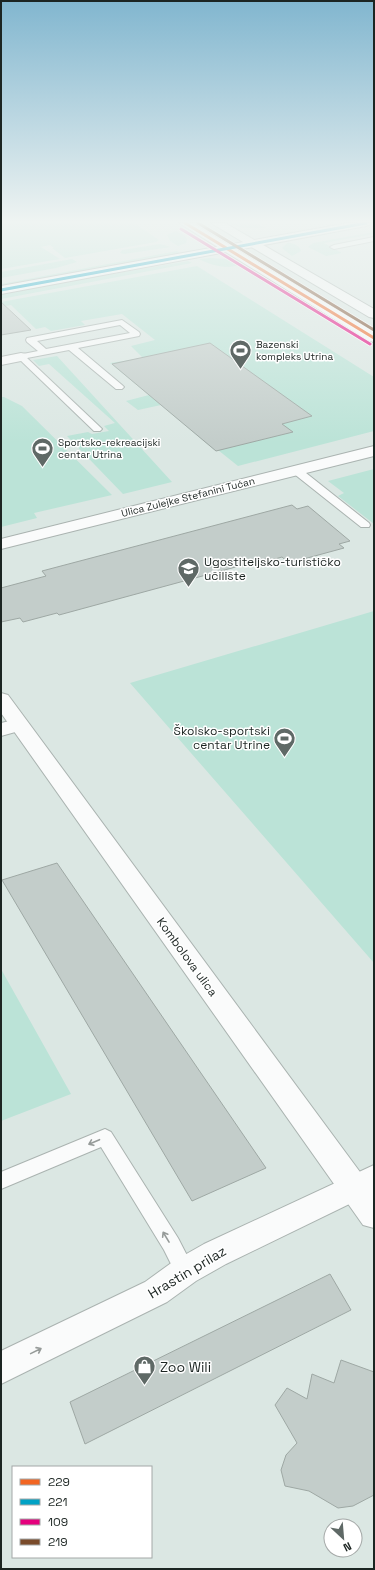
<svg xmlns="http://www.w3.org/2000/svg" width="375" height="1570" viewBox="0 0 375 1570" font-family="'Space Grotesk',sans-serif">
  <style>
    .green { fill: #bbe3d7 }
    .building { fill: #c3cdca; stroke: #9ea8a4 }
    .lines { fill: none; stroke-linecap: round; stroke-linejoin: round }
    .service-casing { stroke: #aab3b0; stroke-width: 2 }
    .minor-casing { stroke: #aab3b0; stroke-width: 2 }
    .tertiary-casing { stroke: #aab3b0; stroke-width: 2 }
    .secondary-casing { stroke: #aab3b0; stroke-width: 2 }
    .service { fill: #fafbfb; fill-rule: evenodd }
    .minor { fill: #fafbfb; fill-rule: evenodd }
    .tertiary { fill: #fafbfb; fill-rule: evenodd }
    .secondary { fill: #fafbfb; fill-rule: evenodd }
    .bus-1-casing { stroke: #fff; stroke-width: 4.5 }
    .bus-2-casing { stroke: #fff; stroke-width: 4.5 }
    .bus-3-casing { stroke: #fff; stroke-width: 4.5 }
    .bus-4-casing { stroke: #fff; stroke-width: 4.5 }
    .bus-1 { stroke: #f26522; stroke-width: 3 }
    .bus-2 { stroke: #01a2c5; stroke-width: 3 }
    .bus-3 { stroke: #e5007d; stroke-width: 3 }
    .bus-4 { stroke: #7a4b2a; stroke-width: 3 }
    .oneway { stroke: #969b99 }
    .labels { text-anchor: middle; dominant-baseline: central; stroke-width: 3; stroke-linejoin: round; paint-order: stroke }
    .far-poi-label { font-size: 10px; fill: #1c2522; stroke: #fff; text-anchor: start }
    .far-street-label { font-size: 10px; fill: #1c2522; stroke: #fff }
    .poi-label { font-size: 12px; fill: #1c2522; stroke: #fff; text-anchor: start }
    .street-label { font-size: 12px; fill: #1c2522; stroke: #fff }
    .near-street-label { font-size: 14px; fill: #1c2522; stroke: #fff }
    .near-poi-label { font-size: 14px; fill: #1c2522; stroke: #fff; text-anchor: start }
  </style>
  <rect width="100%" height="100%" fill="#dbe7e3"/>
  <path class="green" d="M1,223H134L159,240L156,242L65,258L52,248H54L50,245L41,247L60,259L1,269Z
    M228,223H255L266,228H243Z
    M176,231L184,235L187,239L186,243L178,246L170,241L167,235Z
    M374,232V234L324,243L342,253L326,256L308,247L313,243Z
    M287,243C292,242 300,246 301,251L292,256L282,248Z
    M160,244L171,247L124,254L120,253L122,250Z
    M177,251L181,254L1,287V284Z
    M211,258L227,259L240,265C226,269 212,266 199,259Z
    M72,259L77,262L56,268L1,278V272Z
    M188,261L192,263L1,299V293Z
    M197,266L374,377V431L238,466L218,450L216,451L161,405L138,410L126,401L149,395L110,363L143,358L131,346L155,340L122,314L81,321L85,325L51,331L45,327L36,329L11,305L1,307V302Z
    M57,356L172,482L123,494L67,436L88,432L92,434L109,431L104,426L115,423L49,364L39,366L33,360Z
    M1,397H4L22,406L112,495L34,513L37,518L1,527Z
    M374,469V524L338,496L344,493L328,481Z
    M374,611V963L130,683Z
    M1,969L71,1094L1,1121Z"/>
  <path class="building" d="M1,302L31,330L1,335Z
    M210,343L312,416L282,424L293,432L216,451L112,364Z
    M292,505L297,509L308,506L350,541L339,544L344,548L289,563L282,557L268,561L265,559L59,615L57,613L23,622L20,618L1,622V588L46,576L42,571Z
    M57,863L266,1168L192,1201L2,880Z
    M330,1274L351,1310L85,1444L70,1402Z
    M341,1360L374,1372V1495L353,1506L338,1508L309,1491L285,1486L281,1470L286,1455L297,1443L275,1405L287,1388L307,1399L312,1374L334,1383Z"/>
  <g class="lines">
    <defs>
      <path id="service" d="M374,237V241L334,249L330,247L334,245Z
        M122,320L139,332L140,334L139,336L78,348L122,385L124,387L122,389H116L69,350L27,358L100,427L102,429L100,431H94L17,357L18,355L38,351L27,342L26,340L27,338ZM120,325L130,333L46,349L37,341Z
        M297,468L301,469L369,523L370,525L369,527H361L293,473L292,471Z
        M105,1129L111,1132L178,1238L195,1271L192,1278L185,1280L178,1278L164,1250L101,1147L1,1189V1172Z"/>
      <path id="minor" d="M21,353L26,354L28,357L26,360L1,365V357Z
        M374,446V456L1,549V539Z
        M19,719L26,721L29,725L26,729L1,736V723Z
        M374,1165V1192L226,1264L196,1281L167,1302L1,1384V1351L145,1282L174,1261L204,1244Z"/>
      <path id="tertiary" d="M348,223H372L366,226L1,294V286Z
        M1,693L8,695L374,1191V1228L363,1225L1,713Z"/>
      <path id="secondary" d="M179,223H193L374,332V342L369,341Z
        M211,223H225L374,309V318L369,317Z"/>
    </defs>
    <use href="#service" class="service-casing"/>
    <use href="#minor" class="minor-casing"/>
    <use href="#tertiary" class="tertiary-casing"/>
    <use href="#secondary" class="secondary-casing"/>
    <use href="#service" class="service"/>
    <use href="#minor" class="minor"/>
    <use href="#tertiary" class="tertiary"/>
    <use href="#secondary" class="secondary"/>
    <defs>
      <path id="bus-1" d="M185,223L374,338"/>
      <path id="bus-2" d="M1,290L366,223"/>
      <path id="bus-3" d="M181,229L370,344"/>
      <path id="bus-4" d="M198,223L374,330"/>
    </defs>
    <use href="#bus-1" class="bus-1-casing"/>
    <use href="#bus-2" class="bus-2-casing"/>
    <use href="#bus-3" class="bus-3-casing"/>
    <use href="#bus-4" class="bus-4-casing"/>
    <use href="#bus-1" class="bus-1"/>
    <use href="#bus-2" class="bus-2"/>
    <use href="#bus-3" class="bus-3"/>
    <use href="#bus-4" class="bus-4"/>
  </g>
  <defs><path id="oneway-shaft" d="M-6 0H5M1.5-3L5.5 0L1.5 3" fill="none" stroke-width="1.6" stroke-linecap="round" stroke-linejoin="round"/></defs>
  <g class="oneway">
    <use href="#oneway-shaft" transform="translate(94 1142) rotate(157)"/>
    <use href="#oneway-shaft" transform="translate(166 1237) rotate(-121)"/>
    <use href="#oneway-shaft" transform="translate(36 1351) rotate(-26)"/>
  </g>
  <linearGradient id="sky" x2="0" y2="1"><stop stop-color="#81b6cf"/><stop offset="0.5" stop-color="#eff4f2"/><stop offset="1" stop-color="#eff4f2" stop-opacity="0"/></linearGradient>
  <rect width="375" height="443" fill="url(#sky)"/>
  <defs>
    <symbol id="stadium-pin" viewBox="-11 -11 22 30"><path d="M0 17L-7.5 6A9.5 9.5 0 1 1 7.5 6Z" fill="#5f6966" stroke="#fff"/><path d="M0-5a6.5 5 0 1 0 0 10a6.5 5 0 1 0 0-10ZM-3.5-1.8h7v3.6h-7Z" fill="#fff"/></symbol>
    <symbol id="school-pin" viewBox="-11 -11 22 30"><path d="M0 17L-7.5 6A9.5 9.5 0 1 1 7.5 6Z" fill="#5f6966" stroke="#fff"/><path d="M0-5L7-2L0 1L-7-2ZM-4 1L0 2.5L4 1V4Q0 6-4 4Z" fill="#fff"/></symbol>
    <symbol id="shop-pin" viewBox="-11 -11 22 30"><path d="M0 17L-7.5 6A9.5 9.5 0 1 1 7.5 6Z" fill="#5f6966" stroke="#fff"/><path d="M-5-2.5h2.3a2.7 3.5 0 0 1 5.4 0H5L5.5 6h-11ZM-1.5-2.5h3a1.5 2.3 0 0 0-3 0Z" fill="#fff"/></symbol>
  </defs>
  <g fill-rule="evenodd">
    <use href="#stadium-pin" x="228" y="338" width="25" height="34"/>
    <use href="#stadium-pin" x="30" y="436" width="25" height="34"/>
    <use href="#school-pin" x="176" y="556" width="25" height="34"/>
    <use href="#stadium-pin" x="272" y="726" width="25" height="34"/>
    <use href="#shop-pin" x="132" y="1354" width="25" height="34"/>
  </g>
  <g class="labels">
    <g class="far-poi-label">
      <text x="256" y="344">Bazenski<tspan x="256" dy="12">kompleks Utrina</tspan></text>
      <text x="58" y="442">Sportsko-rekreacijski<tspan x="58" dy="12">centar Utrina</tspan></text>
    </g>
    <g class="far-street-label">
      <text transform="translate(188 497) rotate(-14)">Ulica Zulejke Stefanini Tućan</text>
    </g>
    <g class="poi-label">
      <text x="204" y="562">Ugostiteljsko-turističko<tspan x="204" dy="14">učilište</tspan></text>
      <text x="270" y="731" text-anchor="end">Školsko-sportski<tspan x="270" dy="14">centar Utrine</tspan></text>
    </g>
    <g class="street-label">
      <text transform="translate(187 957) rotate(54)">Kombolova ulica</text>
    </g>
    <g class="near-street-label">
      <text transform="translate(187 1272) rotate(-31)">Hrastin prilaz</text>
    </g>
    <g class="near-poi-label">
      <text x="160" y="1367">Zoo Wili</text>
    </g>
  </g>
  <rect width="375" height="1570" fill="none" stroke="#1c2522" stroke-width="4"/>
  <rect x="12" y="1466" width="140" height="92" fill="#ffffff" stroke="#a4a8a7"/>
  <rect x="20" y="1479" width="20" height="6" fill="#f26522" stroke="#a4a8a7"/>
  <text x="48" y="1486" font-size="12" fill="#1c2522">229</text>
  <rect x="20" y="1499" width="20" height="6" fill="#01a2c5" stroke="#a4a8a7"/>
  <text x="48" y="1506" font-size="12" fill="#1c2522">221</text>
  <rect x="20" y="1519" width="20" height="6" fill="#e5007d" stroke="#a4a8a7"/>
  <text x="48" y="1526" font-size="12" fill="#1c2522">109</text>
  <rect x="20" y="1539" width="20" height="6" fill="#7a4b2a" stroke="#a4a8a7"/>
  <text x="48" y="1546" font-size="12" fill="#1c2522">219</text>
  <g transform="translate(343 1538) rotate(154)"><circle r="19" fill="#ffffff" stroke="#a4a8a7"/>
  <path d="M0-3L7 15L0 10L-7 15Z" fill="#5f6966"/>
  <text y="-6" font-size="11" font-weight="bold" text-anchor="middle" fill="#1c2522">N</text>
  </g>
</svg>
